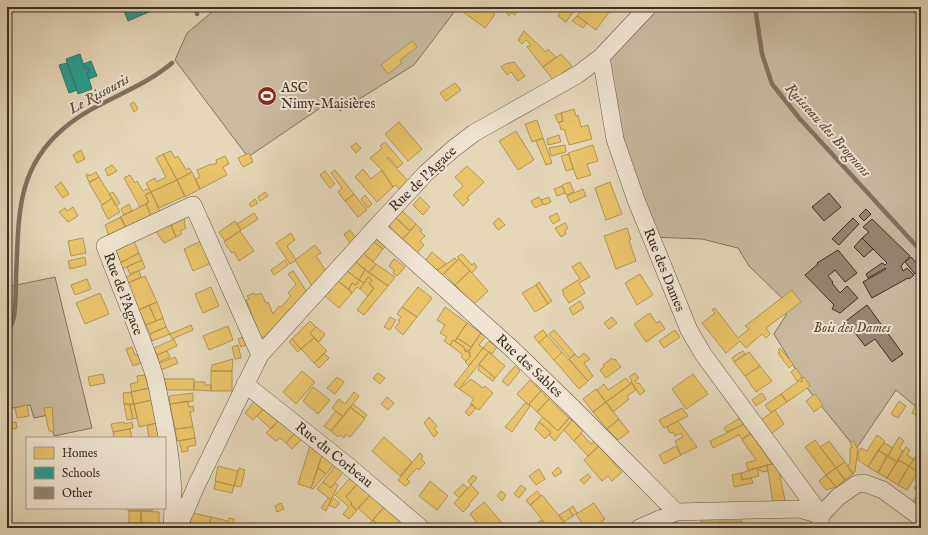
<svg xmlns="http://www.w3.org/2000/svg" width="928" height="535" viewBox="0 0 928 535" font-family="'IM FELL English',serif">
  <style>
    .green { fill: #c9baa0; stroke: #837462 }
    .homes { fill: #e9c46a; stroke: #b59755 }
    .schools { fill: #2a9d8f; stroke: #307c6f }
    .lines { fill: none; stroke-linecap: round; stroke-linejoin: round }
    .stream { stroke: #80725f; stroke-width: 4.5 }
    .building { fill: #958671; stroke: #3d2f24 }
    .minor-casing { stroke: #675949; stroke-width: 18 }
    .minor { stroke: #efe5d2; stroke-width: 17 }
    .labels { text-anchor: middle; dominant-baseline: central; stroke-width: 4; stroke-linejoin: round; paint-order: stroke }
    .poi-label { font-size: 14px; fill: #3d2f24; stroke: #efe5d2; text-anchor: start }
    .street-label { font-size: 14px; fill: #3d2f24; stroke: #efe5d2 }
    .park-label { font-size: 14px; font-style: italic; fill: #594b3d; stroke: #efe5d2 }
    .water-label { font-size: 15px; font-style: italic; fill: #594b3c; stroke: #efe5d2 }
  </style>
  <rect width="100%" height="100%" fill="#e6d7b9"/>
  <filter id="stains"><feTurbulence type="fractalNoise" baseFrequency=".005" numOctaves="4"/><feColorMatrix values="0 0 0 0 .2 0 0 0 0 .09 0 0 0 0 .02 0 0 0 .5 -.17"/></filter>
  <radialGradient id="worn" r=".72"><stop offset=".6" stop-color="#630" stop-opacity="0"/><stop offset="1" stop-color="#630" stop-opacity=".3"/></radialGradient>
  <path class="green" d="M218,7H458L414,65L340,111L332,100L248,157L175,60L187,33Z
    M648,7H921V411L896,390L856,449L807,388L774,334L786,315L784,300L749,266L738,248L702,239L651,237L601,57Z
    M55,277L92,428L54,436L48,415L34,418L30,405L7,409V287Z"/>
  <path class="homes" d="M465,7H485L495,14L485,28L462,11Z
    M510,7H521L515,15L511,13L509,16L506,13Z
    M564,7H567L573,12L566,22L558,16Z
    M583,7H601L609,12L596,30L577,16Z
    M577,16L587,23L583,28L572,21Z
    M524,31L546,52L548,49L556,57L543,67L527,47L531,45L526,40L522,44L518,40Z
    M412,41L417,47L400,60L402,63L388,74L381,65Z
    M561,54L572,66L553,80L543,67Z
    M514,62L525,76L518,81L511,72L507,75L501,67L505,64Z
    M455,83L461,90L446,101L440,93Z
    M134,102L138,109L134,112L130,104Z
    M574,109L576,116L578,115L581,127L588,125L592,139L569,145L564,129L561,130L559,122L563,121L561,113Z
    M561,113L563,121L558,123L555,115Z
    M537,120L543,138L532,142L525,124Z
    M399,122L422,149L408,161L385,134Z
    M516,131L534,160L518,170L499,141Z
    M559,135L561,142L548,145L547,139Z
    M543,138L552,163L546,165L536,141Z
    M385,142L403,163L398,168L388,157L387,158L408,181L399,189L396,185L393,187L382,170L370,158L382,148L380,146Z
    M356,143L361,148L356,153L351,147Z
    M565,145L566,152L551,156L549,148Z
    M593,145L598,161L587,164L591,175L577,179L568,153Z
    M81,150L85,159L77,163L73,155Z
    M171,151L175,158L178,156L186,170L189,168L192,172L177,180L163,154Z
    M249,153L253,162L243,167L238,158Z
    M163,154L177,180L151,192L146,183L155,178L156,182L166,177L156,158Z
    M569,154L573,169L566,171L561,156Z
    M225,156L229,164L223,167L227,175L200,189L195,179L200,177L197,170L211,164L212,165L217,163L216,160Z
    M112,165L117,171L108,176L105,169Z
    M467,166L484,182L467,198L469,200L463,206L453,195L463,186L455,177Z
    M363,169L371,179L382,170L393,187L377,202L355,177Z
    M335,170L354,194L345,201L338,192L342,188L331,173Z
    M325,171L335,184L330,188L320,175Z
    M96,172L99,177L89,182L86,175L88,174L89,176Z
    M192,172L200,189L185,197L177,180Z
    M130,175L135,183L137,181L143,191L149,188L151,192L145,195L149,202L140,207L124,178Z
    M99,177L112,198L102,205L89,183Z
    M177,180L185,196L159,208L151,192Z
    M61,182L69,194L63,198L55,187Z
    M570,182L574,192L566,195L562,185Z
    M610,182L622,214L606,220L595,188Z
    M562,186L565,193L557,196L554,189Z
    M583,189L586,196L570,203L567,196Z
    M113,192L120,203L116,206L109,194Z
    M151,192L161,214L152,218L146,204L149,202L145,195Z
    M265,192L268,196L260,201L258,197Z
    M354,194L367,210L358,217L345,201Z
    M365,195L372,204L368,208L361,199Z
    M420,197L430,207L423,215L413,205Z
    M539,197L543,204L535,208L531,201Z
    M549,197L551,202L544,205L541,200Z
    M112,198L120,212L108,219L101,206Z
    M255,199L258,203L251,207L249,204Z
    M129,204L132,211L124,215L121,209Z
    M146,204L152,218L127,230L120,217Z
    M73,207L78,216L68,222L59,212L65,208L67,211Z
    M402,211L416,224L410,231L396,218Z
    M254,213L258,219L241,230L237,224Z
    M557,213L560,220L553,224L549,217Z
    M182,214L185,222L184,223L186,228L180,231L182,234L176,237L169,220Z
    M121,217L127,230L110,239L105,225Z
    M396,218L410,231L402,240L390,228V224Z
    M499,218L505,225L498,230L493,223Z
    M235,221L241,230L225,241L219,232Z
    M169,222L176,237L164,243L155,230Z
    M565,223L568,228L565,231L566,234L561,237L555,228Z
    M416,224L422,230L420,231L425,236L420,241L424,245L417,253L402,240Z
    M627,228L631,240H629L636,261L616,269L604,236Z
    M350,230L355,237L350,243L344,234Z
    M240,231L254,251L239,261L234,252L232,253L224,242Z
    M291,233L295,240L287,246L296,260L290,264L276,243Z
    M83,238L86,253L71,256L68,241Z
    M133,238L139,253L120,263L113,248Z
    M376,239L385,246L383,249L374,242Z
    M201,241L211,263L193,271L184,249Z
    M374,242L383,249L373,262L363,253Z
    M315,245L321,253L316,256L326,271L312,286L295,260Z
    M432,252L446,264L436,271L425,261Z
    M139,253L142,260L122,269L120,263Z
    M363,253L376,264L369,272L356,262Z
    M462,254L472,265L474,263L477,267L472,273L457,257Z
    M85,257L86,265L70,269L68,261Z
    M455,258L457,261L441,276L436,271Z
    M394,259L405,267L397,276L393,273L394,270L389,266Z
    M459,259L470,271L455,285L444,273Z
    M142,260L145,268L130,274L127,267Z
    M285,260L288,265L274,275L271,270Z
    M356,262L365,270L359,280L347,271Z
    M580,262L590,277L579,283L585,293L569,303L563,294L564,293L562,290L580,279L572,267Z
    M376,264L395,277L388,286L369,272Z
    M365,270L388,286L364,315L357,310L374,288L369,284L372,280L368,277L364,283L359,280Z
    M139,271L141,277L128,283L126,277Z
    M293,271L307,292L266,336L261,338L246,300L249,299L247,296L254,293L255,295L261,293L266,303L268,302L273,314L279,306L281,307L291,296L288,293L296,284L288,274Z
    M347,271L359,280L356,285L352,283L349,289L338,281Z
    M470,271L488,291L474,304L455,285Z
    M640,274L653,295L637,305L625,283Z
    M145,276L157,302L139,310L128,283Z
    M368,277L372,280L369,284L374,288L368,296L360,289Z
    M87,279L91,289L75,295L71,285Z
    M359,280L364,283L360,289L357,287L352,293L349,289L352,283L356,285Z
    M338,281L352,293L339,308L325,296Z
    M539,282L552,301L548,304L536,285Z
    M536,285L548,304L535,312L522,293Z
    M211,287L219,306L203,313L195,294Z
    M418,287L432,298L417,317L402,307Z
    M792,290L801,302L766,328L770,334L766,338L762,334L746,348L740,341L726,353L702,323L715,313L712,310L715,308L738,338L749,329L745,326Z
    M100,293L109,314L85,324L76,303Z
    M580,301L584,308L573,315L569,308Z
    M157,302L163,318L156,321L149,305Z
    M149,305L156,321L146,325L139,310Z
    M402,307L417,317L403,335L395,328L400,321L398,320L401,317L397,314Z
    M445,307L467,323L455,341L453,340L450,345L444,341L447,337L440,333L445,325L437,320Z
    M650,313L656,323L660,321L665,329L646,342L634,324Z
    M390,317L396,320L390,330L384,327Z
    M612,317L617,323L609,329L604,323Z
    M163,318L166,327L150,334L146,325Z
    M310,321L316,327L310,333L314,338L301,349L292,339Z
    M467,323L481,333L471,347L457,338Z
    M191,325L193,330L172,339L170,334Z
    M228,326L233,340L209,350L203,336Z
    M166,327L170,334L152,341L150,334Z
    M316,327L325,334L319,342L310,333Z
    M543,330L547,335L539,343L534,337Z
    M554,330L575,354L570,358L549,334Z
    M675,330L680,337L664,348L659,341Z
    M481,333L486,336L479,345L483,348L469,366L465,362L471,356L469,355L470,353L469,351Z
    M547,335L562,352L554,360L539,343Z
    M242,337L246,345L241,347L238,339Z
    M314,338L327,351L314,363L301,349Z
    M457,338L471,347L469,351L467,350L466,352L464,350L465,348L455,341Z
    M174,339L177,346L157,355L154,348Z
    M292,339L301,349L298,352L289,342Z
    M453,340L465,348L464,350L470,353L469,355L471,356L466,361L461,357L463,355L450,345Z
    M489,341L497,347L492,354L483,348Z
    M238,345L241,358L235,359L232,347Z
    M132,347L135,355L137,354L141,363L133,366L126,349Z
    M483,348L489,352L459,389L454,385Z
    M780,348L793,364L789,368L778,353L780,352L778,350Z
    M167,351L170,357L159,362L157,355Z
    M743,351L745,354L734,362L732,358L740,352V353Z
    M489,352L505,366L495,378L479,364Z
    M562,352L588,381L579,389L554,360Z
    M749,352L760,366L745,376L734,362Z
    M324,353L329,358L319,368L314,363Z
    M584,353L590,359L584,363L593,376L588,381L569,359L575,354L578,358Z
    M175,357L178,363L161,370L159,363Z
    M612,358L614,360L615,359L621,367L606,378L600,370L604,367L603,365Z
    M233,359L232,371H211L212,365Z
    M480,365L495,378L493,381L478,370Z
    M515,366L520,371L508,386L502,381Z
    M760,366L772,381L756,392L745,376Z
    M796,368L802,377L797,381L791,372Z
    M211,371H232V391H211Z
    M302,371L315,382L296,404L283,392Z
    M378,373L385,378L380,384L373,378Z
    M635,373L639,378L635,381L638,384L639,383L645,391L640,395L632,383L606,402L597,390L604,384L608,390L626,378L630,383L632,381L629,377Z
    M103,374L105,383L90,386L88,377Z
    M693,374L708,394L686,409L672,389Z
    M145,375L149,388L132,392L130,384L138,382L137,376Z
    M337,377L344,382L335,394L327,388Z
    M804,377L810,386L787,402L781,394L800,380L801,382L803,381L801,379Z
    M164,379H194V390H167Z
    M471,379L483,388L485,386L493,393L479,410L470,404L474,399L459,389Z
    M530,380L541,391L528,405L517,394Z
    M194,382H205V385H211V391L194,390Z
    M632,383L636,390L627,396L629,399L613,412L606,402Z
    M313,387L330,400L318,414L303,401Z
    M149,388L152,400L134,404L131,392Z
    M596,389L606,402L593,412L583,399Z
    M541,391L549,399L537,412L529,404Z
    M131,392L134,404H124L123,393Z
    M354,392L359,396L343,417L332,408L339,399L345,404Z
    M193,393V401L170,404L169,396Z
    M762,393L766,399L756,406L752,400Z
    M781,394L787,402L771,413L765,405Z
    M815,394L823,405L814,412L806,401Z
    M387,397L394,403L388,410L381,404Z
    M549,399L569,418L558,431L537,412Z
    M152,400L156,423L139,427L134,404Z
    M255,400L264,408L253,420L245,413Z
    M188,401L189,407L193,406L194,411L190,412L193,427L175,429L170,404Z
    M899,401L906,406L898,418L891,414Z
    M526,402L530,406L512,432L505,427Z
    M606,402L619,419L607,429L593,412Z
    M124,404L130,405L133,419L127,420Z
    M134,404L137,418L133,419L130,405Z
    M353,404L367,415L364,418L350,407Z
    M472,404L476,408L469,416L465,412Z
    M916,404L921,406L920,417L912,413Z
    M27,405L29,416L17,418L15,408Z
    M52,407L54,431H49L44,408Z
    M350,407L365,419L350,437L346,434L344,438L340,435L338,437L331,431Z
    M264,408L279,420L271,429L257,416Z
    M682,408L688,416L664,428L659,420Z
    M775,410L784,424L771,434L761,420Z
    M336,411L343,417L331,431L324,426Z
    M429,417L437,426L434,428L438,433L434,437L424,423Z
    M543,417L558,431L569,418L572,420L555,441L549,435L551,432L539,422Z
    M740,418L744,424L727,432L724,428L728,425Z
    M619,419L629,432L618,440L607,429Z
    M279,420L295,433L286,443L280,438L276,441L266,433Z
    M572,420L583,431L574,441L564,430Z
    M678,421L697,447L681,455L675,441L683,437L681,433L675,436L673,432L670,433L667,427Z
    M16,422L17,428L9,430L8,424Z
    M124,422L125,424L132,422L133,428L113,432L111,424Z
    M539,422L551,432L545,439L535,429Z
    M156,423L159,438H149L147,426Z
    M745,424L751,433L742,439L738,434L737,436L713,448L710,441Z
    M193,427L195,438L177,441L175,429Z
    M130,429L132,437L114,438L113,432Z
    M295,433L302,439L292,449L286,443Z
    M581,433L591,444L594,441L599,446L588,456L574,441Z
    M751,433L772,464L748,470L746,463L756,460L742,440Z
    M877,435L885,441L868,467L858,460V453L861,448L867,451Z
    M384,437L412,462L400,476L372,451Z
    M899,437L904,441L899,448L903,451L897,462L888,456Z
    M195,438L196,445L187,447L188,451L182,452L179,441Z
    M815,440L836,468L826,475L805,447Z
    M829,441L845,462L836,468L820,447Z
    M854,441L857,448H858L855,472L853,474L847,466L850,464V448H852L850,442Z
    M884,443L893,448L888,456L878,450Z
    M310,446L322,455L311,488L298,484Z
    M599,446L622,472L612,481L608,476L602,481L584,460Z
    M676,446L681,455L664,464L659,455Z
    M906,447L910,450L907,455L914,459L909,466L898,460Z
    M878,450L887,456L878,473L868,467Z
    M420,453L423,456L421,459L425,463L419,470L417,468L407,479L410,482L405,486L398,480Z
    M322,455L334,464L326,474L318,468Z
    M887,456L897,462L887,478L878,473Z
    M916,456L921,459V467L918,472L909,466Z
    M898,460L909,466L898,485L887,478Z
    M845,462L853,474L845,480L836,468Z
    M772,464H776L779,470L785,501L773,503L767,465Z
    M767,465L768,471L762,472L761,470L759,471V468Z
    M218,466L238,471L234,486L215,481Z
    M335,466L343,472L331,488L323,482Z
    M909,466L918,472L907,490L898,485Z
    M558,467L562,472L555,477L552,473Z
    M239,468L245,470L241,487L234,486Z
    M318,468L326,474L313,489L311,488Z
    M757,468L759,476L742,480L741,473Z
    M836,468L845,480L836,487L826,475Z
    M539,469L545,479L536,485L529,476Z
    M741,473L742,480L751,478L753,483L734,487L732,475Z
    M588,474L591,477L584,484L580,480Z
    M473,475L477,478L471,485L468,481Z
    M826,475L836,487L826,490L819,481Z
    M350,478L357,484L346,497L352,503L351,505L357,510L349,519L343,514L349,507L335,495Z
    M216,481L234,486L232,493L214,489Z
    M430,481L448,496L437,510L419,496Z
    M921,481V491L920,493L914,488Z
    M323,482L331,488L335,483L338,485L331,500L317,489Z
    M357,484L370,495L357,510L351,505L352,503L346,497Z
    M463,484L468,488L459,498L454,493Z
    M471,485L479,493L469,504L470,505L463,512L454,503Z
    M521,485L526,489L519,498L514,494Z
    M501,491L506,495L502,501L497,496Z
    M537,491L541,496L530,505L526,500Z
    M921,491V509L912,502Z
    M370,495L384,507L372,521L358,508Z
    M542,495L564,522L557,528H549L530,505Z
    M332,497L340,503L335,508L329,505Z
    M328,498L331,500L326,511L321,508Z
    M484,502L502,523L494,528H481L470,514Z
    M281,503L284,509L277,512L275,506Z
    M594,503L605,519L602,521V523L595,528H585L576,514Z
    M573,506L577,513L573,516L569,509Z
    M384,507L400,521L392,528H382L373,520Z
    M128,508H153V510L128,511Z
    M569,509L573,516L564,522L559,515Z
    M129,511H141V523H129Z
    M141,511L159,512V524L141,523Z
    M192,513L211,517L209,528L190,524Z
    M211,517L228,521L229,518L234,519L232,528L210,525Z
    M373,520L376,523L374,525L377,527L368,528L367,527Z
    M542,520L549,528H540L537,523Z
    M675,521L681,528H667Z
    M701,521H720V528H701Z
    M720,521H742V528H720Z
    M809,524V528H787V525Z"/>
  <path class="schools" d="M128,7H155L156,9L128,21L123,9Z
    M80,54L85,69L88,68L90,72L87,73L92,89L78,94L66,59Z
    M91,61L97,76L89,79L87,73L90,72L88,68L85,69L83,64Z
    M67,63L77,90L69,93L59,65Z"/>
  <g class="lines">
    <path class="stream" d="M755,7L762,54L772,84L800,119L921,251
      M197,14V7
      M7,336C9,330 13,323 14,316C16,304 16,290 16,277C19,219 15,170 63,129C95,101 139,91 172,63"/>
  </g>
  <path class="building" d="M829,193L841,207L824,221L812,207Z
    M866,209L871,214L864,221L859,216Z
    M853,218L859,224L839,245L832,239Z
    M872,219L910,256L901,266L903,271L907,268L914,275L909,279L908,278L872,298L863,282L886,269L885,268L868,278L866,274L882,263L885,265L887,263L862,238L869,232L863,227Z
    M862,238L873,249L864,257L854,247Z
    M838,250L857,273L845,282L835,270L828,276L833,282L832,283L840,293L847,286L858,298L840,313L832,309L834,305L805,275L818,264L817,263Z
    M911,257L921,268L915,274L905,262Z
    M867,305L903,354L892,362L875,339L865,346L846,321Z"/>
  <g class="lines">
    <defs>
      <path id="minor" d="M601,57L615,139L636,200L689,330L703,354L821,515
        M376,227L511,348L573,408L676,512
        M245,384L347,465L421,528
        M172,528C175,490 171,453 163,416C160,402 158,388 154,374C139,331 121,289 105,246L193,205L260,355
        M178,528L197,484L260,355L376,227L426,173L453,149L474,133L577,75L601,57L648,7
        M639,528L676,512L799,509L821,515
        M819,528L821,515L838,497L857,484L864,483L883,490L921,518"/>
    </defs>
    <use href="#minor" class="minor-casing"/>
    <use href="#minor" class="minor"/>
  </g>
  <defs>
    <symbol id="stadium-disc" viewBox="-11 -11 22 22"><circle r="9.5" fill="#8f2418" stroke="#efe5d2"/><path d="M0-5a6.5 5 0 1 0 0 10a6.5 5 0 1 0 0-10ZM-3.5-1.8h7v3.6h-7Z" fill="#fff"/></symbol>
  </defs>
  <g fill-rule="evenodd">
    <use href="#stadium-disc" x="256" y="85" width="22" height="22"/>
  </g>
  <g class="labels">
    <g class="poi-label">
      <text x="281" y="88">ASC<tspan x="281" dy="16">Nimy-Maisières</tspan></text>
    </g>
    <g class="street-label">
      <text transform="translate(423 179) rotate(-44)">Rue de l'Agace</text>
      <text transform="translate(664 270) rotate(68)">Rue des Dames</text>
      <text transform="translate(123 294) rotate(69)">Rue de l'Agace</text>
      <text transform="translate(529 366) rotate(43)">Rue des Sables</text>
      <text transform="translate(334 455) rotate(39)">Rue du Corbeau</text>
    </g>
    <g class="park-label">
      <text x="852" y="328">Bois des Dames</text>
    </g>
    <g class="water-label">
      <text transform="translate(99 94) rotate(-29)">Le Rissouris</text>
      <text transform="translate(828 130) rotate(48)">Ruisseau des Brognons</text>
    </g>
  </g>
  <rect width="928" height="535" fill="none" stroke="#e6d7b9" stroke-width="24"/>
  <rect x="8" y="8" width="912" height="519" fill="none" stroke="#3d2f24" stroke-width="2"/>
  <rect x="12" y="12" width="904" height="511" fill="none" stroke="#3d2f24"/>
  <rect x="26" y="437" width="140" height="72" fill="#efe5d2" stroke="#a89c8c"/>
  <rect x="34" y="447" width="20" height="12" fill="#e9c46a" stroke="#a89c8c"/>
  <text x="62" y="457" font-size="12" fill="#3d2f24">Homes</text>
  <rect x="34" y="467" width="20" height="12" fill="#2a9d8f" stroke="#a89c8c"/>
  <text x="62" y="477" font-size="12" fill="#3d2f24">Schools</text>
  <rect x="34" y="487" width="20" height="12" fill="#958671" stroke="#a89c8c"/>
  <text x="62" y="497" font-size="12" fill="#3d2f24">Other</text>
  <rect width="100%" height="100%" filter="url(#stains)"/>
  <rect width="100%" height="100%" fill="url(#worn)"/>
</svg>
